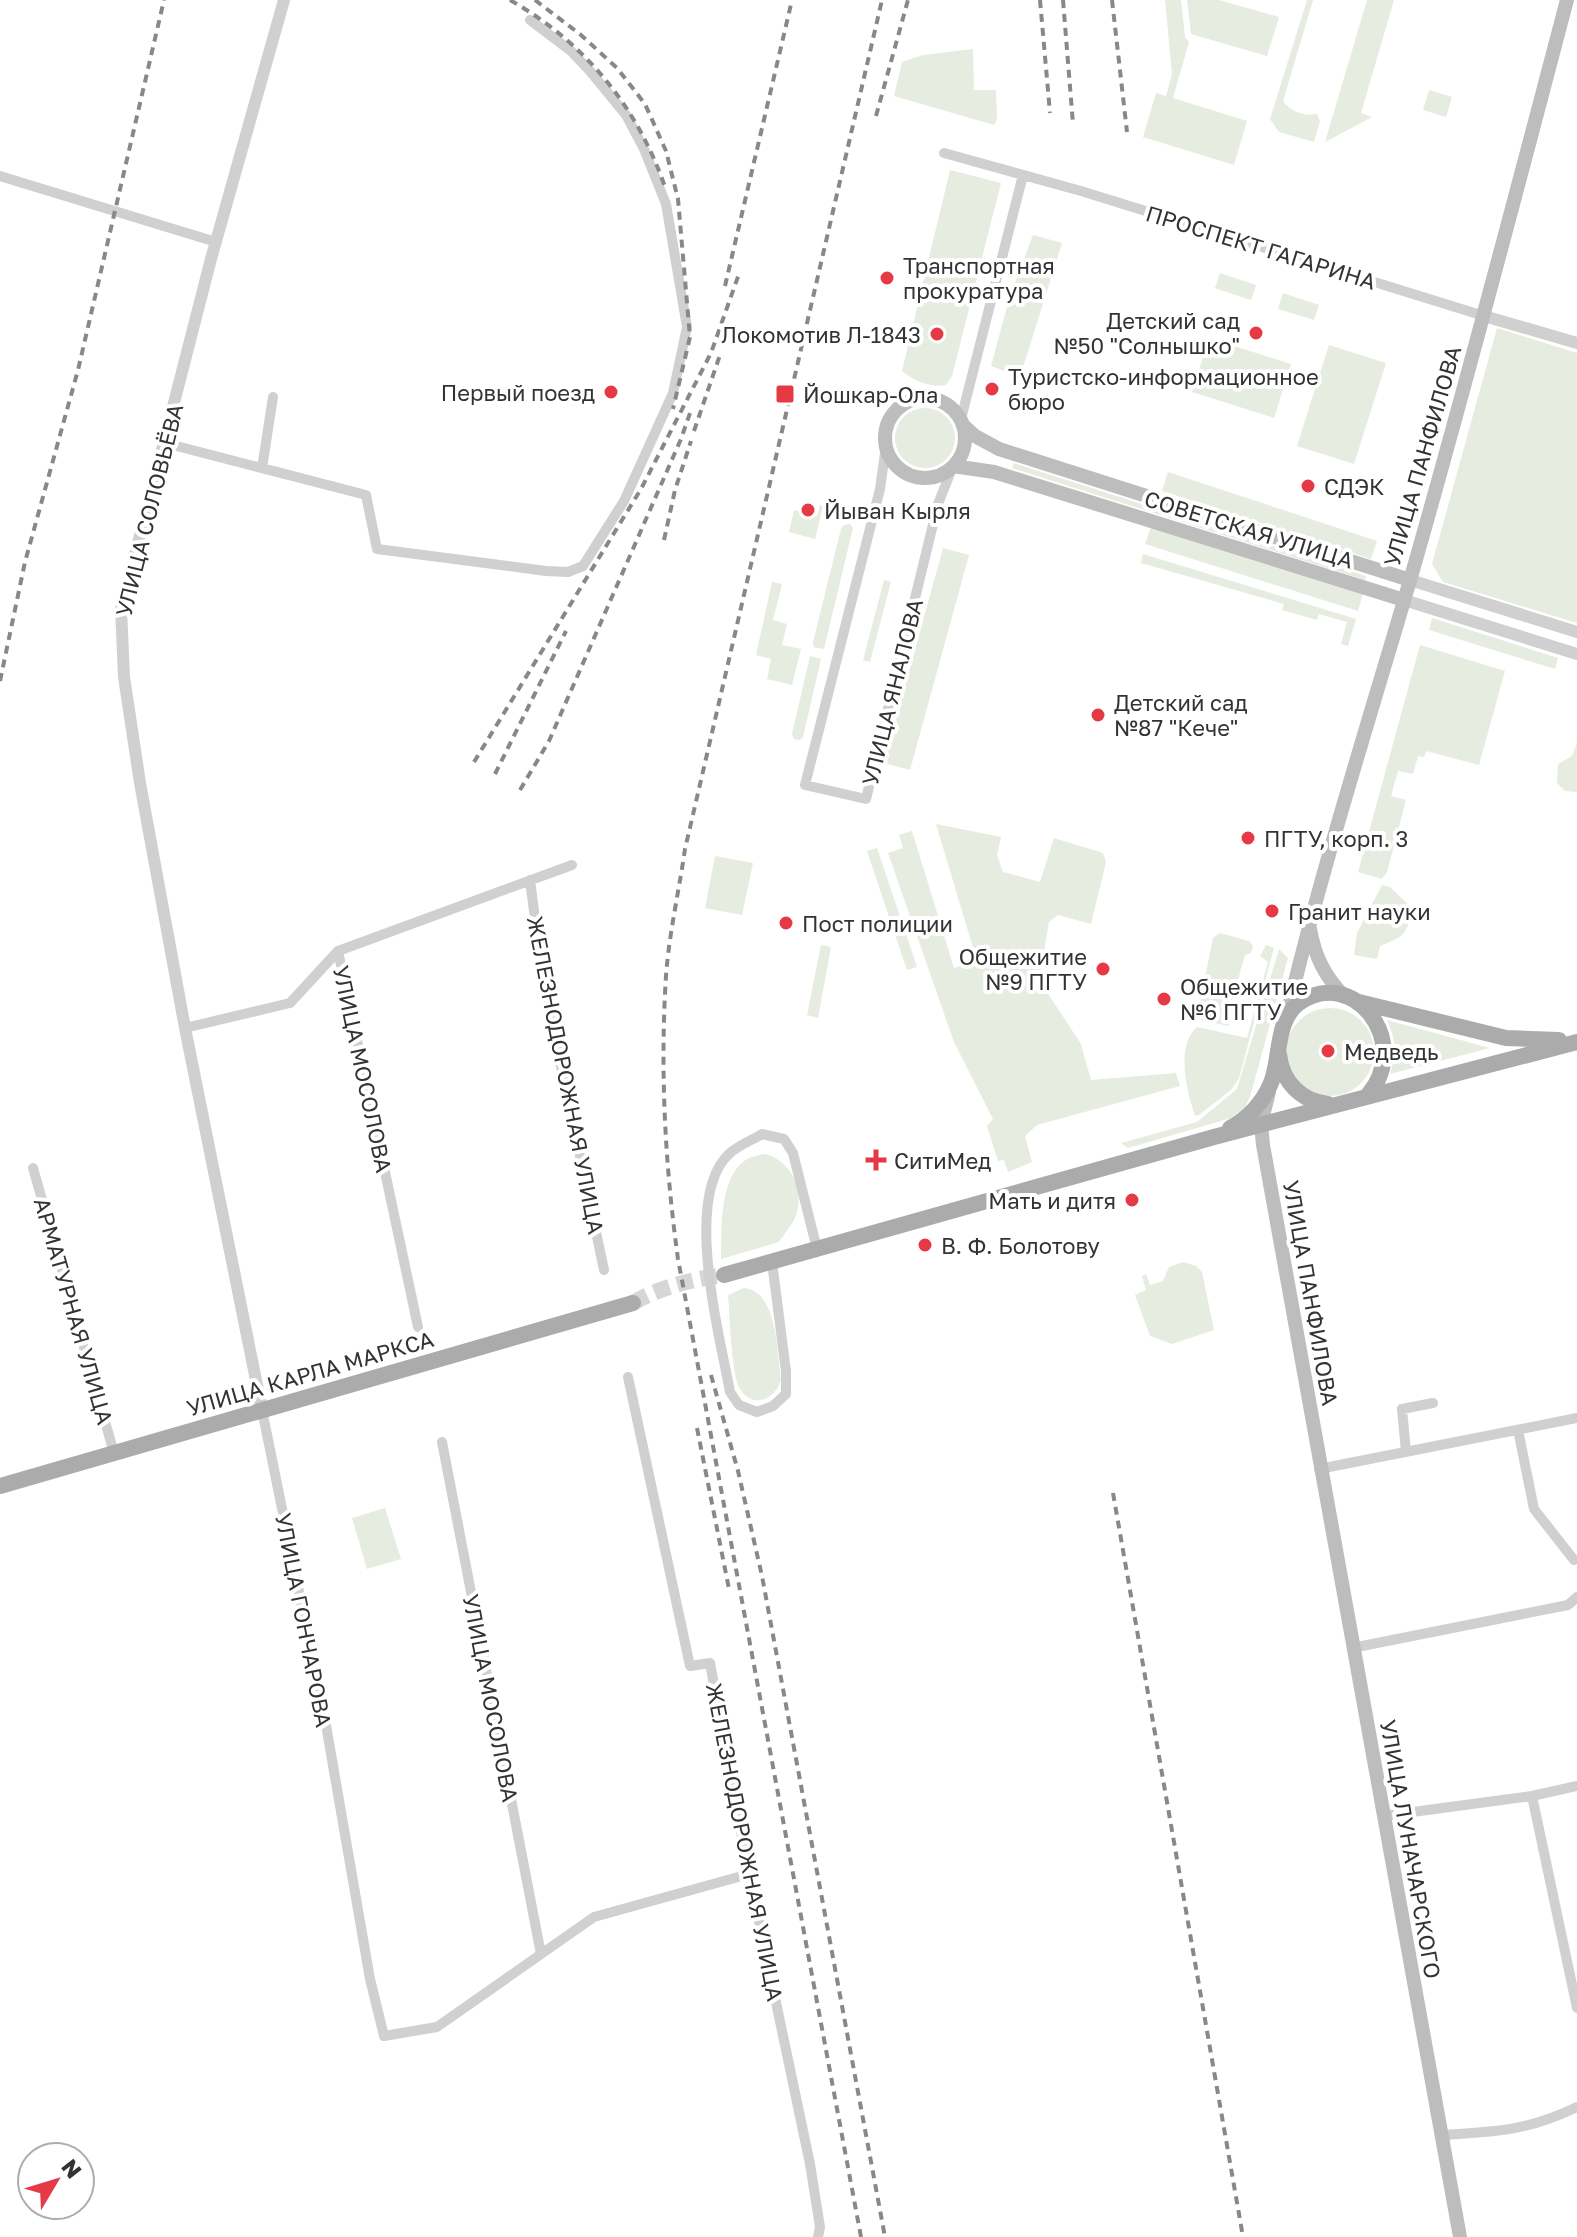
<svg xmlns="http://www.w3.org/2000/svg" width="1577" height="2237" viewBox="0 0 1577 2237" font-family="'Golos Text',sans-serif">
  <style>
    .green { fill: #e6ecdf }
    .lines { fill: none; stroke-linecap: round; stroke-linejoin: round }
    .primary-tunnel { stroke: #d6d6d6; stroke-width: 16; stroke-dasharray: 16 8; stroke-linecap: butt }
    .minor { stroke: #d0d0d0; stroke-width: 10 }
    .tertiary { stroke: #d0d0d0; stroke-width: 12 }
    .secondary { stroke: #bdbdbd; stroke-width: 14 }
    .primary { stroke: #ababab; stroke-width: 16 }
    .rail { stroke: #888; stroke-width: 4; stroke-dasharray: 8 6; stroke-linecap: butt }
    .poi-dot { fill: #e63946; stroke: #fff; stroke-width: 3 }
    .labels { text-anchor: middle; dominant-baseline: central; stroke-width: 8; stroke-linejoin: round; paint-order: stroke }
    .street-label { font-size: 22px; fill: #333; stroke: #fff }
    .poi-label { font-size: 22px; fill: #333; stroke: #fff; text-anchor: start }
  </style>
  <rect width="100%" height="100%" fill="#fff"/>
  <path class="green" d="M1165,0H1181L1185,37L1189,42L1173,98L1247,121L1234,165L1143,137L1156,93L1166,96L1172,74Z
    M1187,0H1219L1279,17L1267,56L1191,34Z
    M1307,0H1313L1283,101C1290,111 1304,117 1317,114L1320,121L1314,142L1279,132L1270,119Z
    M1367,0H1394L1361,113L1372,117L1325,142Z
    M973,49L974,90H996L997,120L994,125L894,96L902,62L923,55Z
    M1429,90L1452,97L1446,117L1423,110Z
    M950,170L1001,183L952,376L946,385C931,388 913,381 902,371Z
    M1033,235L1062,243L1020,377L991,366L1010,296Z
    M1220,273L1256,285L1251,300L1215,288Z
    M1283,293L1319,305L1314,320L1278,309Z
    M1497,328L1577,353V623L1443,582L1432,564Z
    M1209,338L1291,364L1274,418L1192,392Z
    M1329,345L1386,363L1354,464L1297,446Z
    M895 438a30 30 0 1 1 60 0a30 30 0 1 1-60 0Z
    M1014,463L1366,576L1365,580L1012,468Z
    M1168,472L1377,541L1371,559L1162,491Z
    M820,505L823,506L815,539L789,532L794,510L817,516Z
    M850,524L853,528L824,649L814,647L813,642L841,529L844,525Z
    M1151,527L1363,594L1358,611L1145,544Z
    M943,548L969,555L910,770L884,763Z
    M1143,554L1356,619L1348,646L1341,644L1347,622L1319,614L1317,620L1282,610L1284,604L1141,563Z
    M884,580L891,582L870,662L863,660Z
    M772,582L782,584L773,620L787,624L782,645L801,649L792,685L767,679L771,659L756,655Z
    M1432,618L1558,658L1555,669L1429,630Z
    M1420,645L1505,671L1479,765L1426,751L1424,757L1418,756L1413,774L1398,771L1391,796L1406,800L1387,872L1382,879L1358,872Z
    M810,656L821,659L803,737L800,740L794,739L792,734Z
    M1577,743V792L1565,791L1557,783L1558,764L1572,756Z
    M936,824L1001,837L997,855L1003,872L1040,882L1054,838L1103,853L1106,862L1091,924L1058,915L1049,922L1039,980L1081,1044L1091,1080L1176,1073L1180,1086L1037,1125L1025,1136L1032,1162L1008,1172L1004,1160L998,1161L987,1126L993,1119L954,1042L888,853L903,848L899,835L912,831L954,968L977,961Z
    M877,848L917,967L907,970L867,851Z
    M715,856L753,863L742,915L705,908Z
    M1382,885L1390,887L1412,908C1407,935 1405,936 1380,946L1377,959L1354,955L1357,933Z
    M1220,933L1249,941L1253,946L1251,953L1245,955L1229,1011L1233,1019L1228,1026L1201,1020L1198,1012L1213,938Z
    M821,945L831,947L818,1018L807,1015Z
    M1266,945L1274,948L1239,1078L1231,1090L1199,1115L1195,1116C1187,1091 1175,1047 1197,1027L1247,1038L1268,962L1260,956Z
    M1279,949L1288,958L1250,1097L1245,1107L1231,1118L1128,1148L1121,1143L1197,1122L1237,1089Z
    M1286 1052a44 44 0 1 1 88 0a44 44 0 1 1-88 0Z
    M1387,1020L1490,1048L1390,1074C1397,1053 1396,1040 1387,1020Z
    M765,1154C790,1160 805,1189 796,1215C793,1224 784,1234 779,1242L721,1259C722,1230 718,1177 747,1159C752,1156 759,1155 765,1154Z
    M1183,1262L1196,1266L1202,1272L1214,1330L1172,1344L1150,1336L1135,1295L1146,1290L1142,1276L1146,1274L1150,1285L1163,1281L1169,1267Z
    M744,1288C778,1291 777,1354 781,1379C776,1399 754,1410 740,1389C731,1374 730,1315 728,1295Z
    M385,1508L401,1559L367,1569L352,1518Z"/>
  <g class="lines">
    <path class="primary-tunnel" d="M633,1303C660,1287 694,1279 724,1275"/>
    <path class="minor" d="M944,153L1081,191L1484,316
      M0,176L216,242
      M961,419L1023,175
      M165,443L366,495L377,549L546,571L568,572L583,566L624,501L673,393L687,327L666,204L644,149L626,115L590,71L571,51L530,20
      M886,446L880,489L805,785L866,799L938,504L953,466
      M262,468L273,397
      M530,880L543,981L604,1270
      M338,951L418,1327
      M185,1028L290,1003L338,951L572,865
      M33,1168L114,1453
      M772,1262L786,1371V1394L773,1406L757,1412L739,1405L730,1392C720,1336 682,1195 730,1153C739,1145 752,1140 762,1134L784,1139L793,1153L817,1249
      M628,1377L690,1666L710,1663L749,1874L810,2164L820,2227L818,2237
      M262,1410L326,1725L370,1979L384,2036L437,2027L594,1917L749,1874
      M1518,1430L1534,1509L1574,1560
      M442,1442L541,1954
      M1406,1452L1402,1409L1433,1403
      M1319,1469L1577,1418
      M1352,1648L1568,1605L1577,1597
      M1532,1796L1577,2008
      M1383,1816L1532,1796L1577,1786
      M1441,2135C1494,2132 1528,2131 1577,2107"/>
    <path class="tertiary" d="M1484,316L1577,343
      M1410,580L1577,632
      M1404,600L1577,654
      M262,1410L185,1028L140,783L124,677L121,609L211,259L284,0"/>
    <path class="secondary" d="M885 438a40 40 0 1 1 80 0a40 40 0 1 1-80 0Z
      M964,426L975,436L999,449L1410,580
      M953,466L994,472L1404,600
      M1310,929C1315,957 1325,977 1345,997
      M1286,1019C1321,870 1368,724 1411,577C1466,386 1516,193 1567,0
      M1269,1092L1261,1124L1263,1145L1460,2237"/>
    <path class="primary" d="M1359,1002L1506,1038L1559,1040
      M1279,1054C1282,1082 1301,1101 1328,1104
      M1230,1128C1247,1119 1263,1103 1271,1083C1281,1059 1275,1020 1299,1003C1353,965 1413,1042 1368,1095
      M724,1275L1214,1137L1577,1042
      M0,1486L633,1303"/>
    <path class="rail" d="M510,0C584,42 637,106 665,187
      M535,0L581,35L617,68L645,104L666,151L678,199L690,337L673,409
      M1040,0L1050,113
      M1063,0L1073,124
      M1112,0L1127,132
      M876,116L908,0
      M725,286L792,0
      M694,431L720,355
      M664,540L675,490L691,441
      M0,681L25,562L78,370L164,0
      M474,762L641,489L711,353L740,271
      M495,774L566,631
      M520,790L549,741L681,439L690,413
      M711,1375L738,1471L762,1576L885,2237
      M697,1428L729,1589
      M1113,1493L1243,2237
      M861,2237L678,1259C665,1165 660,1071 666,976C669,934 679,891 685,849L882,0"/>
  </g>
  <g class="poi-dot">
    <circle cx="887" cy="278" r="8"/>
    <circle cx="1256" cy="333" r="8"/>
    <circle cx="937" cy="334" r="8"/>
    <circle cx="992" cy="389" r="8"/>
    <circle cx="611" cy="392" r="8"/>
    <rect x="775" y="384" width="20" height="20" rx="4"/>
    <circle cx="1308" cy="486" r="8"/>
    <circle cx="808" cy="510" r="8"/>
    <circle cx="1098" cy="715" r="8"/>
    <circle cx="1248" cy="838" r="8"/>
    <circle cx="1272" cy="911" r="8"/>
    <circle cx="786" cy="923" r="8"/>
    <circle cx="1103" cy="969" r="8"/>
    <circle cx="1164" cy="999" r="8"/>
    <circle cx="1328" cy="1051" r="8"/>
    <path d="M872 1148h8v8h8v8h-8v8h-8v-8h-8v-8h8z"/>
    <circle cx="1132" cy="1200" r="8"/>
    <circle cx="925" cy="1245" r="8"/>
  </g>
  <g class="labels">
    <g class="street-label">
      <text transform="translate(1261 247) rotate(17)">ПРОСПЕКТ ГАГАРИНА</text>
      <text transform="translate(1422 456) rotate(-74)">УЛИЦА ПАНФИЛОВА</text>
      <text transform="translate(149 510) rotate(-76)">УЛИЦА СОЛОВЬЁВА</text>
      <text transform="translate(1249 529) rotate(17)">СОВЕТСКАЯ УЛИЦА</text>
      <text transform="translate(892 692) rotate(-76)">УЛИЦА ЯНАЛОВА</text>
      <text transform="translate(363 1069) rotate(78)">УЛИЦА МОСОЛОВА</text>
      <text transform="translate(566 1075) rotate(79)">ЖЕЛЕЗНОДОРОЖНАЯ УЛИЦА</text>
      <text transform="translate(1311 1293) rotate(80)">УЛИЦА ПАНФИЛОВА</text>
      <text transform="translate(74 1311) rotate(74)">АРМАТУРНАЯ УЛИЦА</text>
      <text transform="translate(310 1373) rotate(-16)">УЛИЦА КАРЛА МАРКСА</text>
      <text transform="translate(304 1620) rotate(79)">УЛИЦА ГОНЧАРОВА</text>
      <text transform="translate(491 1698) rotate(79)">УЛИЦА МОСОЛОВА</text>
      <text transform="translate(745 1842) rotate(79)">ЖЕЛЕЗНОДОРОЖНАЯ УЛИЦА</text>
      <text transform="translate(1411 1849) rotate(80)">УЛИЦА ЛУНАЧАРСКОГО</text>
    </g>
    <g class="poi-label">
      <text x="903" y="265">Транспортная<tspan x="903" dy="25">прокуратура</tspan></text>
      <text x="1240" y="320" text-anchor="end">Детский сад<tspan x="1240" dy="25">№50 "Солнышко"</tspan></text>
      <text x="921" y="334" text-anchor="end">Локомотив Л-1843</text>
      <text x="1008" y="376">Туристско-информационное<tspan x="1008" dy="25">бюро</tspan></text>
      <text x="595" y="392" text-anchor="end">Первый поезд</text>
      <text x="803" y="394">Йошкар-Ола</text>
      <text x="1324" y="486">СДЭК</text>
      <text x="824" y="510">Йыван Кырля</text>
      <text x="1114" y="702">Детский сад<tspan x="1114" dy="25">№87 "Кече"</tspan></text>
      <text x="1264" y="838">ПГТУ, корп. 3</text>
      <text x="1288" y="911">Гранит науки</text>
      <text x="802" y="923">Пост полиции</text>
      <text x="1087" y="956" text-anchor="end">Общежитие<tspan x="1087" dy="25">№9 ПГТУ</tspan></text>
      <text x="1180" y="986">Общежитие<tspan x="1180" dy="25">№6 ПГТУ</tspan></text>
      <text x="1344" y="1051">Медведь</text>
      <text x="894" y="1160">СитиМед</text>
      <text x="1116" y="1200" text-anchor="end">Мать и дитя</text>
      <text x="941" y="1245">В. Ф. Болотову</text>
    </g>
  </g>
  <g transform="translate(56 2181) rotate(52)"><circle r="38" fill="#ffffff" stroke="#adadad" stroke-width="2"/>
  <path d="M0-6L14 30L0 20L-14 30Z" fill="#e63946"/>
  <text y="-12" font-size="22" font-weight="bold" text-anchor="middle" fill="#333333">N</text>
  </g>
</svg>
